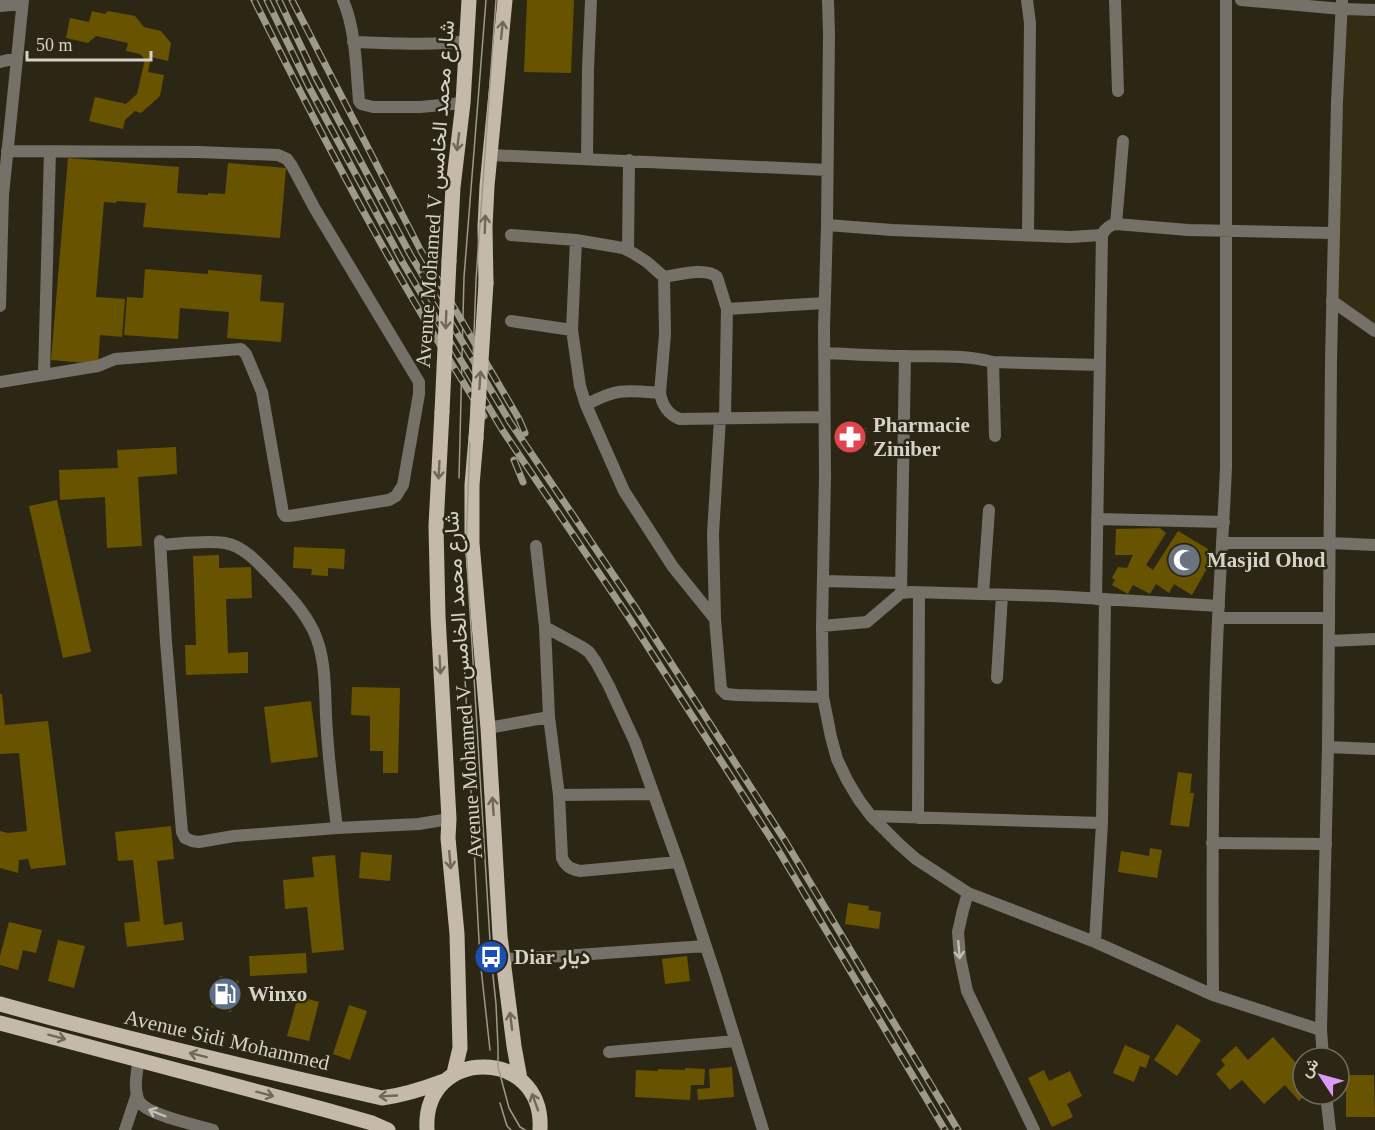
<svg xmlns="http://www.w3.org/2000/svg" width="1375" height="1130" viewBox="0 0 1375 1130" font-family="'Times New Roman',Vazirmatn,serif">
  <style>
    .built { fill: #342c13 }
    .building { fill: #685300 }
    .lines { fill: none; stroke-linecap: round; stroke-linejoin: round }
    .pedestrian { stroke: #757068; stroke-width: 12 }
    .minor { stroke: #757068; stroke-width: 12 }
    .tertiary { stroke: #757068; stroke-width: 12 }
    .primary { stroke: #c5b9a9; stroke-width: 15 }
    .tram { stroke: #9d998b; stroke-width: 1.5 }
    .rail-casing { stroke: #9d998b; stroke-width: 7 }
    .rail { stroke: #2c2715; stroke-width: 4.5; stroke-dasharray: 14; stroke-linecap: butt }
    .primary-bridge { stroke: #c5b9a9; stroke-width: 15 }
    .oneway { stroke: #716958 }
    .oneway2 { stroke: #c3beb4 }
    .labels { text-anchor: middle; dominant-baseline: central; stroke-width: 5; stroke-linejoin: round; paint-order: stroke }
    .street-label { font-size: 21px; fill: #d6d2c7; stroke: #2c2715 }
    .poi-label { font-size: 21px; font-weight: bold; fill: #d6d2c7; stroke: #2c2715; text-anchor: start }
  </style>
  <rect width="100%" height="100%" fill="#2c2715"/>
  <path class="built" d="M1344,15L1375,17V334L1336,303Z"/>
  <path class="building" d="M527,0H574L571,73L524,72Z
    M92,11L105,14L108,11L135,16L144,27L161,31L171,43L168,61L151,57L148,72L164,75L160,96L141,113L135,111L125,120L123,129L89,121L95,97L126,104L137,94L145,59L140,54L126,51L128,43L96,36L88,43L66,38L70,18L89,22Z
    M68,158L179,167L177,193L208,195V193L225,194L228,163L286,168L280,238L143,227L146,203L117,201L116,203L104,202L96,297L125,299L122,337L100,335L98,364L51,360Z
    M145,269L208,274V270L262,275L260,301L284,303L281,342L227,338L229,312L180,308L178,339L124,335L127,297L143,298Z
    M846,428H866L867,445H846Z
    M176,447L177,474L138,477L142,546L107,548L105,497L60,500L59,470L118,468L117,450Z
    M57,500L91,652L63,658L29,506Z
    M1160,528L1166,533L1146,565L1153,570L1178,531L1208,549L1209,565L1192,595L1174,584L1169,593L1156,584L1150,594L1133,585L1128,594L1112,585L1115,580L1112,578L1118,567L1127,568L1133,555H1115L1116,529Z
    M294,547L345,549L344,569L328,568V576L311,575L312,569L293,568Z
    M219,555V568L251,567L252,598L226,599L228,653L248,652V673L186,675L185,645H196L193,556Z
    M352,687L400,688L398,773H383V751H370V716L351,715Z
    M0,694H2L5,725L48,721L66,865L31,869L28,859L19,860L18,873L0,868V831L8,833L27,831L19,753L0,754Z
    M311,701L318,757L271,763L264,707Z
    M1178,772L1192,774L1190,793H1194L1189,827L1170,825Z
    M171,826L174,859L157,861L164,925L182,922L184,940L127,947L124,923L140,921L133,860L118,861L115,832Z
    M1150,848L1162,850L1157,878L1118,872L1121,851L1149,856Z
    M361,852L392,855L390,881L359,878Z
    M335,855L344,950L312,953L307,907L285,909L283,880L314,877L312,857Z
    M848,903L869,906L868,910L881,912L879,929L845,924Z
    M9,922L42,930L36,953L23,950L18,970L0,965V956Z
    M58,940L85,946L74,988L48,981Z
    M306,953L307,973L250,976L249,956Z
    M687,956L690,981L665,984L662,959Z
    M220,976L239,981L231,1012L211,1007Z
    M298,996L319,1002L309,1041L287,1036Z
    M349,1005L367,1011L350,1060L333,1054Z
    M1177,1024L1201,1040L1177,1076L1154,1060Z
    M1273,1037L1303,1071V1094H1306L1299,1101L1285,1085L1264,1104L1242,1080L1230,1090L1216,1074L1225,1065L1221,1060L1236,1046L1248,1060Z
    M1125,1045L1150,1056L1146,1068L1140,1066L1134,1082L1113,1073Z
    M732,1067L734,1097L698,1100L697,1089L710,1088L709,1069Z
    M685,1068L705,1069L704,1085H691L690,1100L635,1097L636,1070L658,1071V1069L685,1070Z
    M1044,1070L1049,1081L1070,1071L1082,1096L1067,1104L1073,1117L1052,1127L1028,1078Z
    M1346,1075H1374L1375,1117H1346Z"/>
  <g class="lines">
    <path class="pedestrian" d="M1212,843L1326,844"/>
    <path class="minor" d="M343,0C356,31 356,68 359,101L361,104L373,107H420L463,103
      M828,0L829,34L827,225L824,328L825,477L822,626L823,697L831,737L837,759L847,780L859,800L871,816L899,844L916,859L968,893L1095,942L1213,995L1321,1030
      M1027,0L1030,23L1028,234
      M1115,0L1118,91
      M0,6L22,4
      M353,42C391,43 429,46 466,41
      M0,62L17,58
      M490,155L827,170
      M587,158L588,69L591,0
      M1116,224L1123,141
      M827,225L892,230L1070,237L1102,235C1105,229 1109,225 1116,224L1188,230L1334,233
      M511,235L576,240L623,248L633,253L647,262L664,277L665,334L660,393
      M576,240L572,330L580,386L586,405L624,491L673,567L715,619
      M628,250L629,160
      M664,277C678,275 706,267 717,277L727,309L725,418
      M1332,301L1375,331
      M0,306L3,195L23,0
      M727,309L825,303
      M511,321L572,330
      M824,353C851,354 878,356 904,356C934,357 964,354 993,362L1100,365
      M993,362L995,436
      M44,374L50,151
      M0,382L98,366L115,359L241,349L246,354L262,392L283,513L285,516H289L389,500L396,496L403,485L419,394V382L315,209L292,166L287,159L278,155L199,152L7,151
      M586,405C616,388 626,390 660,393C662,404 668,415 680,419L824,417
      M720,418L713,534L715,619L721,689L726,694L737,695L823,697
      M1097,519L1224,522
      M160,541L166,642L182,832L185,838L192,841L199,842L234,836L337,828L419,824L449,819
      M1222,543H1330L1375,545
      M160,545C181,544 204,540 225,543C243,546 257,562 269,574C286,592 303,609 314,632C328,663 324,699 327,732C329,764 333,796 337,828
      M536,546L545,627L549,717L559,795L562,858C566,867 571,869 580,871L678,862
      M823,581L901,583
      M901,593L905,356
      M983,594L989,510
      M1096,599L1102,235
      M1218,618H1329
      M822,626L867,622L901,593L911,592L1053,596L1219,606
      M545,627L582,647L589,652L596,662L609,686L635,742L678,862L716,977L763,1130
      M1329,641L1375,639
      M997,678L1002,595
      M488,728L549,717
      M1328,747L1375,749
      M559,795L654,794
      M871,816L1102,823
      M918,818L919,593
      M968,893L963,910L958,932L960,957L967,991L1034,1130
      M1095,942L1102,823L1105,599
      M503,959L563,956L705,946
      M1213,995C1212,870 1212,746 1218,621C1220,570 1224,518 1226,467V0
      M609,1052L736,1041
      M139,1059C137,1071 133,1089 139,1101C146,1115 197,1125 213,1130
      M125,1130L137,1094"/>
    <path class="tertiary" d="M1241,0L1342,9L1375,10
      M1323,1058L1321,1030L1328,747L1331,360L1337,102L1342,0
      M1326,1094L1330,1130"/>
    <path class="primary" d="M449,261L453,187L463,103L469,0
      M486,283L485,227L487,186L505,0
      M442,412L436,526L438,616L449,819L448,838L457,934L460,1048L454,1073
      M476,438L472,485V543L488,728L500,936L514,1046L520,1079
      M0,1004C126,1039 254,1069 382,1098C404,1095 423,1089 444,1081
      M0,1023L326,1110L372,1123L388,1130
      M427,1130C422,1046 545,1046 540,1130"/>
    <path class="tram" d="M496,0L476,280L466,546L491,957L496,1004L498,1047V1067L509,1108L520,1127L525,1130
      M459,478L464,277L486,0
      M462,622L480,959L490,1050
      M500,1103L507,1126L511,1130"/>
    <defs>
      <path id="rail" d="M254,0C305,102 357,204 415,303C437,341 461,378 484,416
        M267,0L309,87L403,263L503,431L628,616L777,848L945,1130
        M279,0L316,78L410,254L510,422L635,607L784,839L958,1130
        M292,0L421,251L519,419L525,433
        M514,460L523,482"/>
    </defs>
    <use href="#rail" class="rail-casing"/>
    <use href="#rail" class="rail"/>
    <path class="primary-bridge" d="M442,412L449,261
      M476,438L486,283"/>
  </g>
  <defs><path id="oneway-shaft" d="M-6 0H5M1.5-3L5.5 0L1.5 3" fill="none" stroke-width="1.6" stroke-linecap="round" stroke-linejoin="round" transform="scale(1.5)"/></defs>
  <g class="oneway">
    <use href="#oneway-shaft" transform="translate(502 30) rotate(-84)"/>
    <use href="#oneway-shaft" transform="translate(458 142) rotate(97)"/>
    <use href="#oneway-shaft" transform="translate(485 224) rotate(-88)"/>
    <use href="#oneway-shaft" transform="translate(446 320) rotate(92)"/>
    <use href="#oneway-shaft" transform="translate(480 380) rotate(-86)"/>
    <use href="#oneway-shaft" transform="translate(439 470) rotate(93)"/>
    <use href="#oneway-shaft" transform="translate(440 665) rotate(87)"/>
    <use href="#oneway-shaft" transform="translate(493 806) rotate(-94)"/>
    <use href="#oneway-shaft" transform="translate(450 860) rotate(85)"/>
    <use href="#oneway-shaft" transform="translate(511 1021) rotate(-97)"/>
    <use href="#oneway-shaft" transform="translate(57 1037) rotate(15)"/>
    <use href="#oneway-shaft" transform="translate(198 1055) rotate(-166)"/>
    <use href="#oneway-shaft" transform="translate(265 1094) rotate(15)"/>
    <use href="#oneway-shaft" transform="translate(388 1096) rotate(177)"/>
    <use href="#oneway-shaft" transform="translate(535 1102) rotate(-110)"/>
  </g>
  <g class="oneway2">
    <use href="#oneway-shaft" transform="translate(959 950) rotate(85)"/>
    <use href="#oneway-shaft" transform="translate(157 1113) rotate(-158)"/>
  </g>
  <defs>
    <symbol id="pharmacy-disc" viewBox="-11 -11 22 22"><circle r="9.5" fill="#e0444e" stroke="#2c2715"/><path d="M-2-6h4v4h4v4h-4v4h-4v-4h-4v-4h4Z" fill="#fff"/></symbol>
    <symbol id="mosque-disc" viewBox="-11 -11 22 22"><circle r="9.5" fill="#6b7280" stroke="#2c2715"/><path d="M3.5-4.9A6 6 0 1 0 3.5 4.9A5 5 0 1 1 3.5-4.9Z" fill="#fff"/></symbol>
    <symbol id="bus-disc" viewBox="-11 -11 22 22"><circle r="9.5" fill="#1a4fb4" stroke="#2c2715"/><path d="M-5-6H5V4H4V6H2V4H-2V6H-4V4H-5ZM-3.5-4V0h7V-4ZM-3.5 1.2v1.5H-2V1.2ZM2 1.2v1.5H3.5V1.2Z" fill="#fff"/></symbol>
    <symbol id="fuel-disc" viewBox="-11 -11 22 22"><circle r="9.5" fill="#5c6f8a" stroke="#2c2715"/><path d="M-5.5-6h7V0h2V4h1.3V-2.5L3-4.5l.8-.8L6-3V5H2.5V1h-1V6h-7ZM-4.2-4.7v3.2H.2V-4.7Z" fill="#fff"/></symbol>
  </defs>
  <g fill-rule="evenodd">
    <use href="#pharmacy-disc" x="831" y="418" width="38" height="38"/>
    <use href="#mosque-disc" x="1165" y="541" width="38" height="38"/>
    <use href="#bus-disc" x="472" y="938" width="38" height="38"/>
    <use href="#fuel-disc" x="206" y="975" width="38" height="38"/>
  </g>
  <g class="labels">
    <g class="street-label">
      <text transform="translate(435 194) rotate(-86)">Avenue Mohamed V شارع محمد الخامس</text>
      <text transform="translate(463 685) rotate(-94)">Avenue Mohamed V شارع محمد الخامس</text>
      <text transform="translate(227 1040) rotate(13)">Avenue Sidi Mohammed</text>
    </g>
    <g class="poi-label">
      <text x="873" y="425">Pharmacie<tspan x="873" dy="24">Ziniber</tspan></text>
      <text x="1207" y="560">Masjid Ohod</text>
      <text x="514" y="957">Diar ديار</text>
      <text x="248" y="994">Winxo</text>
    </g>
  </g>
  <g transform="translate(1321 1076) rotate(306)"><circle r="28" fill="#2c2715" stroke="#706b5c" stroke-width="1.5"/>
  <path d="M0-4.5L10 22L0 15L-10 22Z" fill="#dc99f5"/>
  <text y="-9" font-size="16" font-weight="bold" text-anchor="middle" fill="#d6d2c7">ش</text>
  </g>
  <path d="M27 51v9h124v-9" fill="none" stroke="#d6d2c7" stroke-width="3"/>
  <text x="36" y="51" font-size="18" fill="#d6d2c7" stroke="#2c2715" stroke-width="4.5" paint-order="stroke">50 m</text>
</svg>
